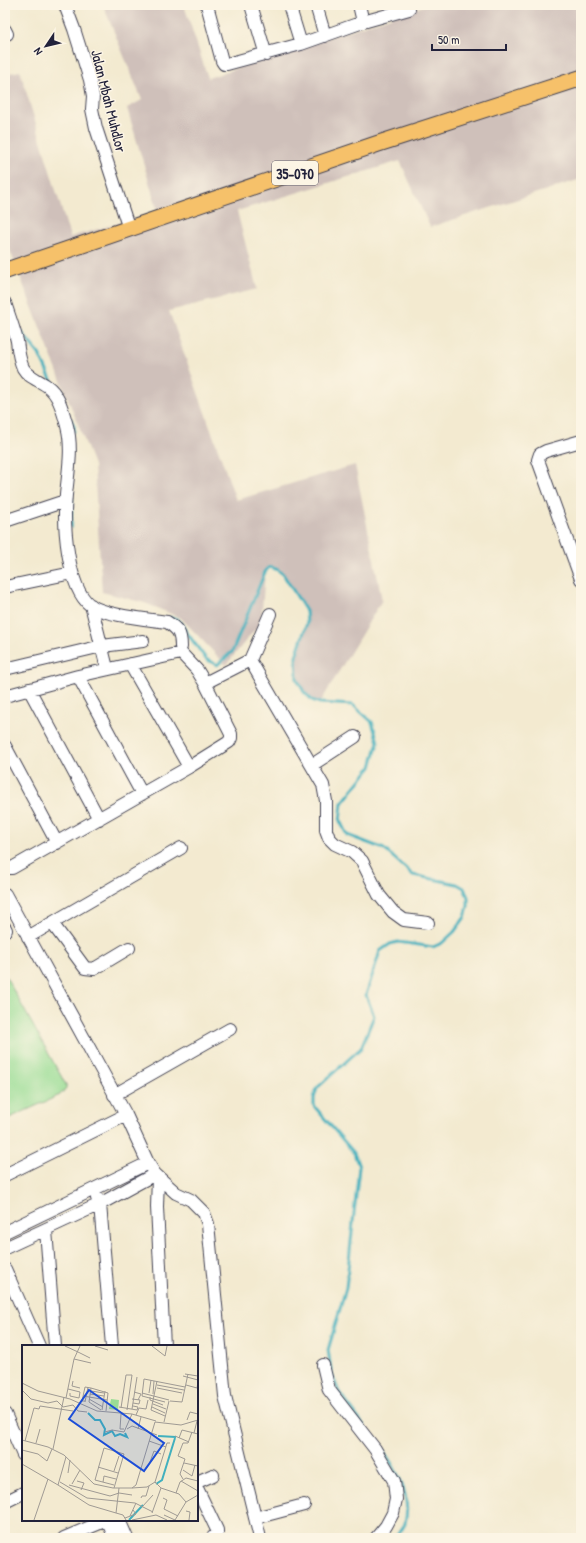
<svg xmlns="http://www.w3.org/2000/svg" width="586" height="1543" viewBox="0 0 586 1543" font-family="'Patrick Hand',sans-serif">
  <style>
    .industrial { fill: #cfc0ba }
    .green { fill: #9add95; stroke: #5e8068 }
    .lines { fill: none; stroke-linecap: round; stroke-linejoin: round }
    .stream { stroke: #42b0be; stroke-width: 3 }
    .minor-casing { stroke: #414051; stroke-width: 14 }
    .major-casing { stroke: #414051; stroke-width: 18 }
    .minor { stroke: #fff; stroke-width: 12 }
    .major { stroke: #f6c16b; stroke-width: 16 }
    .labels { text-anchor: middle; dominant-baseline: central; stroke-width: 3; stroke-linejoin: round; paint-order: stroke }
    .shield { fill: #fcf5e5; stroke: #63616e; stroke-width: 1 }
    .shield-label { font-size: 14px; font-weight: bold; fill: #22223b }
    .street-label { font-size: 15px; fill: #22223b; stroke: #fcf5e5 }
    .inset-river { fill: none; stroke: #42b0be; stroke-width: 2 }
    .inset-road { fill: none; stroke: #9f9a94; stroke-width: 1 }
    .view { fill: #1d4ed8; fill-opacity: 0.15; stroke: #1d4ed8; stroke-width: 2 }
    .inset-edge { fill: none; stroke: #22223b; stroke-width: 2 }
  </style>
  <rect width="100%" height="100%" fill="#fcf5e5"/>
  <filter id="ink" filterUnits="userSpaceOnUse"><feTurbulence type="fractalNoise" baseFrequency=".025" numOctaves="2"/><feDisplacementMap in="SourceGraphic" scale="8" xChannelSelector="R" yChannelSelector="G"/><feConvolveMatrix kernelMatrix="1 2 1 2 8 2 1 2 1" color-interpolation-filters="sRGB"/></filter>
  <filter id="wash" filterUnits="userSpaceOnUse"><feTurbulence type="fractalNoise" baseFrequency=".012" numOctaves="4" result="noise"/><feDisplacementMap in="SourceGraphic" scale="16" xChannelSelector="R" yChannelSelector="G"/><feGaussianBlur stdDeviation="0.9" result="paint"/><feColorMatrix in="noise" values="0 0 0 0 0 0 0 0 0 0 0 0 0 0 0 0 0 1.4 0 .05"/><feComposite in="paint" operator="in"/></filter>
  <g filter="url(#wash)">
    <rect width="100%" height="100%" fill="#f3ead0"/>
    <path class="industrial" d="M103,5H184L208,78L426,5H581V179L430,227L400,161L237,211L257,289L169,311L236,500L355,465L382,600L320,703L312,700L304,692L297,679L296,656L307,623V617L306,611L295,591L283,574L278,570L271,567L268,568L265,572L261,622L226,665L181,618L145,603L102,592L94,465L5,238V74L20,71L70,237L158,212L127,108L142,100Z"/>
    <path class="green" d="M5,975L66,1085V1088L60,1095L5,1120Z"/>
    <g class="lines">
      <path class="stream" d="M5,293L7,299
        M18,328L39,354L54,386
        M71,420L74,426V431
        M71,527L72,499
        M170,618L177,619L206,659L217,665L232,652L265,572L268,568L271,567L278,570L283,574L306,611L307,623L296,656L297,679L304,692L312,700L320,703L353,705L372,722L378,742L371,767L342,803L340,821L347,835L384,849L413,875L457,884L464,888L468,897V906L465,917L454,932L442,943L433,947L398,942L390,944L380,951L366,995L374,1016L361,1048L317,1088L314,1098V1106L354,1153L359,1167L346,1288L328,1350L332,1375L339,1392L364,1426
        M381,1448C396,1468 412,1496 405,1523C404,1528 398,1534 395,1538"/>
    </g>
  </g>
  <g filter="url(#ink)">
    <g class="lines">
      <defs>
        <path id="minor" d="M65,5L74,29L90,80L93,96L92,109L96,128L129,229
          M207,5L222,61L224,64H227L301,44L363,22L409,9
          M251,5L266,55
          M289,5L301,44
          M316,5L325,36
          M359,5L363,22
          M5,30L7,34
          M5,303C9,316 14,328 17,341C18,350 19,359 23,368C28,377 39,380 47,386C59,394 63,412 67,426C73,448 68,473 66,495C63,523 67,587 90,605C106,616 147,619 167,622C178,629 181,633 181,647
          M581,441L546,451L540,454L538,460L581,579
          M5,521L65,501
          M5,587L72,573
          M91,605L106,664
          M250,660L270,614
          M130,664L189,767
          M5,669L102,646L143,641
          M78,676L142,794
          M205,683L250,660L323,785L326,801V830L329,838L335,844L352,852L362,861L379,895L393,912L404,920L428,923
          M29,689L99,819
          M5,696L78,676L181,653L197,670L205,683L231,734V738L229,742L189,767L12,868H7L5,865
          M5,746L57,843
          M312,765L355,737
          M5,894L126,1115L148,1163L155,1174L176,1193L191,1200L204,1213L208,1224L225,1396L260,1538
          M52,923L85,968L94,969L129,948
          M5,928L6,930
          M28,937L181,848
          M114,1095L230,1029
          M5,1175L126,1115
          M158,1177L157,1207L164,1346
          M97,1198L100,1204L112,1346
          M46,1230L55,1346
          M5,1232L148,1163
          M5,1248L100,1204L155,1174
          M5,1269L39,1346
          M323,1365L329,1390L375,1449L394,1481L396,1499L393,1513L386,1526L376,1538
          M5,1414L23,1455
          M197,1482L213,1475
          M197,1488L217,1530V1534L212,1538
          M5,1502L23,1493
          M255,1518L304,1505
          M119,1520L127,1538
          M64,1538L107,1520L115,1538"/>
        <path id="major" d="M5,271L377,144L581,78"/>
      </defs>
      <use href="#minor" class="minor-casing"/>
      <use href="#major" class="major-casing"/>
      <use href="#minor" class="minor"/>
      <use href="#major" class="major"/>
    </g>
  </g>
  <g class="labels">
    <rect class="shield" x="272" y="161" width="46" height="24" rx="3"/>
    <g class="shield-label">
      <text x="295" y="173">35-070</text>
    </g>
    <g class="street-label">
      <text transform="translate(109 101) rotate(76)">Jalan Mbah Muhdlor</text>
    </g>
  </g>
  <g transform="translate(22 1345)">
    <rect width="176" height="176" fill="#f3ead0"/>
    <path d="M89,54L97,55L96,65L87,64Z" fill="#9add95"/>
    <path class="inset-river" d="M66,68L73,75H78L83,84L82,90L90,86L93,91L98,89L105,92L103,88M136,91L154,92M134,139L140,135L153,93M107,175L121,160"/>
    <path class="inset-road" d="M43,1L56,7M73,1L86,5M130,1L143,11L145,1M56,7L68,13M52,14L69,18M163,29L176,31M161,31L176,35M51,36L50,41L58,43M135,36L129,65L143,71M0,38L16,46L48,54L75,66L110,69L134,76M135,40L162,45M164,40L175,43L176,37M135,43L160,48M46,44L58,47L57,53L48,51V48M0,45L9,54L26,58L35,56L41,62L51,60L56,66L65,67M69,46L82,48M112,47L119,49L116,55M120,48L147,55M127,48L129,35M68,49L82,51M131,49L132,36M61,51L85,55M128,52V55L141,60M44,53L52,14L58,1M67,54L81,62M110,54L118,55L117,59L111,58M63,56H60L63,42L69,43M148,56L160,57L166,29M63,57L66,42M143,57L120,51L122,34L163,42M131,59L144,64M97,62L115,65L116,62L111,61M130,62L143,68M99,63L104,30H110L105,65M17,64L18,61L51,66M110,64L115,32M79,65L67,57L69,43L86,48L84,66M80,65L83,46M102,69H99L98,84H102M114,70L117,63L124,64L126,55M165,75L168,67L176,69M142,77L147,56M105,84L110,81L135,90M116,84L119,72M83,87L90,85L102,87L110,69M172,88L175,76M153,91L167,97M157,93L160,85L176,89M0,95L26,102L42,110L72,139L91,143H110L114,140L133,77L159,80L176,75M3,96L12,63L17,64M127,96L144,102M14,98L18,84M31,104L42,52M0,105L16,109L25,116L30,104M44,112L36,140L67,160L94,168M128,117L132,106L139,109M162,118L176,121M0,119L36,140M76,122L96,128M161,125L170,131L173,120M92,126L97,111M46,128L48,115M161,134L158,129L163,114L156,111L161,98H166L170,87M55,136L62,138L59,145M159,136L176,146M38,137L65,153L113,158L131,167M81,137L82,131L94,134M133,137L145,98H148M50,139L58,125M47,140L88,151L97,148L110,150M92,143L102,109L82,103L73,135L92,140M97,143L94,168L101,170L104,175M110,143L125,142L133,137L139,143L157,149L164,157M154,148L158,137L164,133L176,136M119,153L120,151H124L127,141M141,153L145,155L142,164L156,171M120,162L131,150M164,166L168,167L167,175M130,168L139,143M142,170L153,175M108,171L114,158M103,173L114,169L111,165M12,175L26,134M110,175L134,170L145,175M153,175L164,157L176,150"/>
    <path class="view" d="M67,45L142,98L122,126L47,74Z"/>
    <rect width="176" height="176" class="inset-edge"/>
  </g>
  <rect width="586" height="1543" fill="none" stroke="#fcf5e5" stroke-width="20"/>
  <g transform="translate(46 46) rotate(235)" stroke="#fcf5e5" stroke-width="3" paint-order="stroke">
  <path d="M0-3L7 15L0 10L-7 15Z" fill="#22223b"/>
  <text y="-6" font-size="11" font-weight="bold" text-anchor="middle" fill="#22223b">N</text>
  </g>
  <path d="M432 44v6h74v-6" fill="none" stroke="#22223b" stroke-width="2"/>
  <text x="438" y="44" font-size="12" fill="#22223b" stroke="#fcf5e5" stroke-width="3" paint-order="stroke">50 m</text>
</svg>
